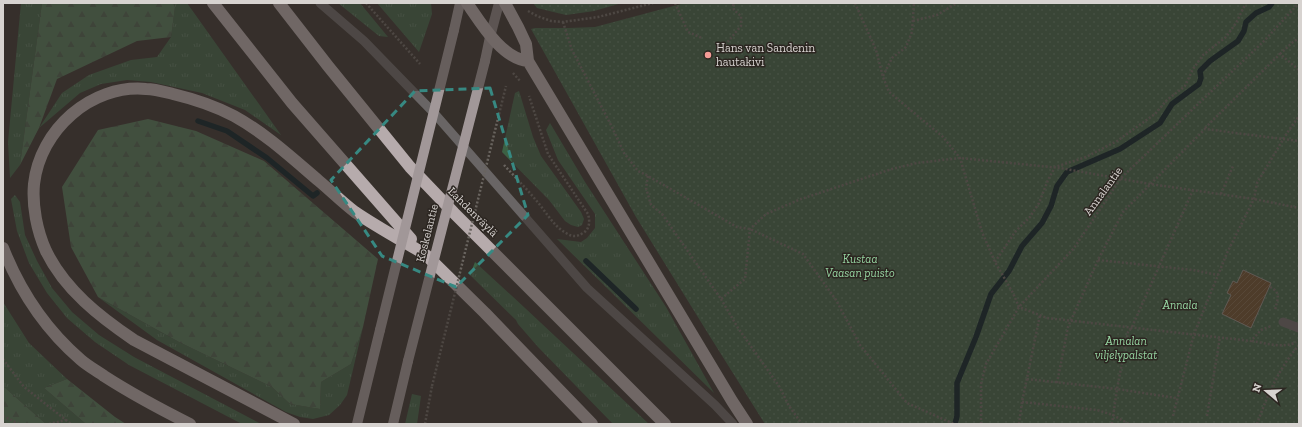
<svg xmlns="http://www.w3.org/2000/svg" width="1302" height="427" viewBox="0 0 1302 427" font-family="'Zilla Slab',serif">
  <style>
    .grass { fill: url(#grass-tufts) }
    .forest { fill: url(#forest-firs) }
    .park { fill: url(#park-dots) }
    .lines { fill: none; stroke-linecap: round; stroke-linejoin: round }
    .stream { stroke: #001a21; stroke-width: 5.5 }
    .building { fill: url(#building-hatch); stroke: #918b84 }
    .path { stroke: #69645f; stroke-width: 2.5; stroke-dasharray: 2 2; stroke-linecap: butt }
    .lane { stroke: #696565; stroke-width: 9 }
    .secondary { stroke: #898182; stroke-width: 10 }
    .primary { stroke: #a19798; stroke-width: 10 }
    .highway { stroke: #b6abac; stroke-width: 12 }
    .path-bridge { stroke: #69645f; stroke-width: 2.5; stroke-dasharray: 2 2; stroke-linecap: butt }
    .primary-bridge { stroke: #a19798; stroke-width: 10 }
    .marked { fill: none; stroke: #378982; stroke-width: 3; stroke-dasharray: 8 5; stroke-linejoin: round }
    .poi-dot { fill: #f59c96; stroke: #2c2621; stroke-width: 1.5 }
    .labels { text-anchor: middle; dominant-baseline: central; stroke-width: 3; stroke-linejoin: round; paint-order: stroke }
    .poi-label { font-size: 12px; fill: #d7d3d0; stroke: #2c2621; text-anchor: start }
    .street-label { font-size: 12px; fill: #d7d3d0; stroke: #2c2621 }
    .park-label { font-size: 12px; font-style: italic; fill: #95d3a0; stroke: #2c2621 }
  </style>
  <defs>
    <pattern id="grass-tufts" width="24" height="20" patternUnits="userSpaceOnUse"><rect width="24" height="20" fill="#3c6144"/><path d="M3 7l-1-3M5 7V3M7 7l1-3M15 17l-1-3M17 17v-4M19 17l1-3" fill="none" stroke="#57775e"/></pattern>
    <pattern id="forest-firs" width="22" height="20" patternUnits="userSpaceOnUse"><rect width="22" height="20" fill="#4f7556"/><path d="M5 1l3.5 6h-7zM16 11l3.5 6h-7z" fill="#485d4b"/></pattern>
    <pattern id="park-dots" width="8" height="8" patternUnits="userSpaceOnUse"><rect width="8" height="8" fill="#3c6144"/><path d="M2 2h.1M6 6h.1" fill="none" stroke="#57775e" stroke-width="1.8" stroke-linecap="round"/></pattern>
    <pattern id="building-hatch" width="6" height="6" patternUnits="userSpaceOnUse"><rect width="6" height="6" fill="#6a4c28"/><path d="M-1 1l2-2M0 6l6-6M5 7l2-2" fill="none" stroke="#7f6546"/></pattern>
  </defs>
  <rect width="100%" height="100%" fill="#36302b"/>
  <path class="grass" d="M21,3H42L20,165L10,178L8,142Z
    M173,3H187L281,135L245,110L202,93L151,82L127,80L101,84L80,93L39,128L62,93L89,75L131,60L157,57L171,37L175,7Z
    M338,3H360L388,37L379,36Z
    M377,3H431L432,14L419,52Z
    M519,91L533,137L541,156L581,212L584,219L582,225L578,227L571,225L565,221L549,200L502,152L515,93Z
    M550,123L585,182L666,307L714,393L557,239L581,242L587,238L595,228V214L558,160L546,130Z
    M15,195L20,202L25,235L37,261L52,288L72,312L99,335L134,357L261,424H242L129,365L95,342L67,318L47,293L29,263L17,231L11,199Z
    M475,262L525,308L649,424H613L538,347L518,324L516,320L470,275Z
    M98,297L179,342L272,387L290,404L320,409L321,382L351,364L363,327L347,395L340,405L329,415L313,419L300,417L286,412L157,340Z
    M3,302L29,343L67,379L44,388L86,424H46L3,386Z
    M412,394L421,396L417,424H405Z"/>
  <path class="forest" d="M42,3H173L175,7L171,37L137,41L57,79L39,128L20,165Z
    M148,119L196,131L264,161L378,259L363,327L351,364L321,382L320,409L290,404L272,387L179,342L98,297L71,247L62,187L98,130Z
    M67,379L115,417L126,424H86L44,388Z
    M3,386L46,424H3Z"/>
  <path class="park" d="M533,3H622L594,11L566,15L537,8Z
    M685,3H1299V424H765L709,335L636,217L531,29L535,28H569L595,27Z"/>
  <g class="lines">
    <path class="stream" d="M198,121L227,131L267,158L313,196L317,193
      M586,261L636,309
      M955,424L957,416V383L976,337L991,294L1009,271L1022,246L1042,223L1051,206L1057,186L1067,172L1120,149L1160,123L1172,104L1199,84L1201,78L1200,71L1210,61L1238,41L1244,31L1246,22L1256,13L1269,7L1272,3"/>
  </g>
  <path class="building" d="M1243,270L1271,283L1251,328L1222,314L1231,295L1227,293L1233,281L1237,283Z"/>
  <g class="lines">
    <path class="path" d="M366,3L420,64
      M675,3L688,32L702,38
      M855,3L876,50L883,77L889,92L943,137L960,158L982,232L995,262L1013,293L1019,307L1047,318L1251,341L1261,330L1271,326
      M528,11L537,16L551,21L563,22L598,17L653,3
      M913,21L937,15L957,3
      M563,22L572,50L612,127L624,153L638,171L648,176L737,227L750,229L803,254L836,300L860,345L907,403L954,424
      M725,45L741,26V16L734,10L733,3
      M1280,54L1293,42L1299,38
      M513,73L520,81
      M883,76L892,58L906,47L912,32L914,3
      M1205,128L1280,54L1299,70
      M504,165C514,176 525,187 535,199C545,210 553,226 566,233C572,237 577,237 583,233C590,229 590,221 588,214L548,154L529,96
      M648,176L646,188L651,205L662,214L721,299L745,279L750,229L766,214L801,199L892,169L917,163L960,158L1060,168L1150,184L1254,199L1299,208
      M1221,194L1233,166
      M1098,260L1193,270L1218,275
      M995,262L1015,232L1030,217L1039,203L1048,180L1055,167L1086,157L1117,141L1155,114L1166,101L1185,86L1193,69L1203,55L1226,37L1236,23L1246,3
      M1270,287C1282,293 1277,299 1275,311
      M721,299L738,328L779,386L789,406L802,424
      M1252,341C1265,343 1284,349 1296,342
      M3,359L24,387L71,424
      M1027,379L1117,389L1176,398
      M1057,383L1068,327L1098,260L1123,212L1205,129L1299,141
      M1022,402L1097,410L1113,415L1129,424
      M3,416L19,424
      M1173,416L1194,334L1227,253L1254,199L1257,183L1287,133L1299,116
      M1207,416L1220,337
      M49,424L66,420
      M425,424L432,386
      M981,424V384L986,364L1019,307L1074,248L1121,178L1264,41L1299,3
      M1019,424L1022,402L1040,315
      M1112,424L1117,389L1128,332L1132,327L1193,190
      M1257,424C1267,396 1279,368 1299,345"/>
    <path class="lane" d="M320,3L364,41L434,113L587,288L715,405L733,424
      M1283,322L1299,328"/>
    <path class="secondary" d="M490,37L499,3"/>
    <path class="primary" d="M454,30L460,3
      M485,61L490,37
      M357,424L380,330
      M393,424L408,361"/>
    <path class="highway" d="M213,3L292,103L411,239
      M279,3L328,66L410,167L454,213L665,424
      M467,3C481,23 502,59 528,61
      M505,3L518,27L526,44L528,61L732,401L747,424
      M3,248C20,291 46,330 81,360C88,366 97,371 104,376C132,394 160,409 190,424
      M426,255L485,313L592,424
      M294,424L134,340C100,317 65,290 46,251C37,231 32,206 34,184C40,130 91,84 146,89C155,89 165,92 173,94C194,99 215,106 234,116C265,133 292,158 319,181C331,191 343,203 355,212C377,227 401,240 423,253"/>
    <path class="path-bridge" d="M432,386L506,86"/>
    <path class="primary-bridge" d="M380,330L454,30
      M408,361L485,61"/>
  </g>
  <path d="M0 0H1302V427H0ZM490,88L528,215L456,287L382,256L331,180L415,91Z" fill="#36302b" fill-opacity=".55" fill-rule="evenodd"/>
  <path class="marked" d="M490,88L528,215L456,287L382,256L331,180L415,91Z"/>
  <circle class="poi-dot" cx="708" cy="55" r="4"/>
  <g class="labels">
    <g class="poi-label">
      <text x="716" y="48">Hans van Sandenin<tspan x="716" dy="14">hautakivi</tspan></text>
    </g>
    <g class="street-label">
      <text transform="translate(1103 191) rotate(-54)">Annalantie</text>
      <text transform="translate(473 212) rotate(45)">Lahdenväylä</text>
      <text transform="translate(427 233) rotate(-76)">Koskelantie</text>
    </g>
    <g class="park-label">
      <text x="860" y="259">Kustaa<tspan x="860" dy="14">Vaasan puisto</tspan></text>
      <text x="1180" y="305">Annala</text>
      <text x="1126" y="341">Annalan<tspan x="1126" dy="14">viljelypalstat</tspan></text>
    </g>
  </g>
  <rect width="1302" height="427" fill="none" stroke="#d7d3d0" stroke-width="8"/>
  <g transform="translate(1266 391) rotate(289)" stroke="#2c2621" stroke-width="3" paint-order="stroke">
  <path d="M0-3L7 15L0 10L-7 15Z" fill="#d7d3d0"/>
  <text y="-6" font-size="11" font-weight="bold" text-anchor="middle" fill="#d7d3d0">N</text>
  </g>
</svg>
